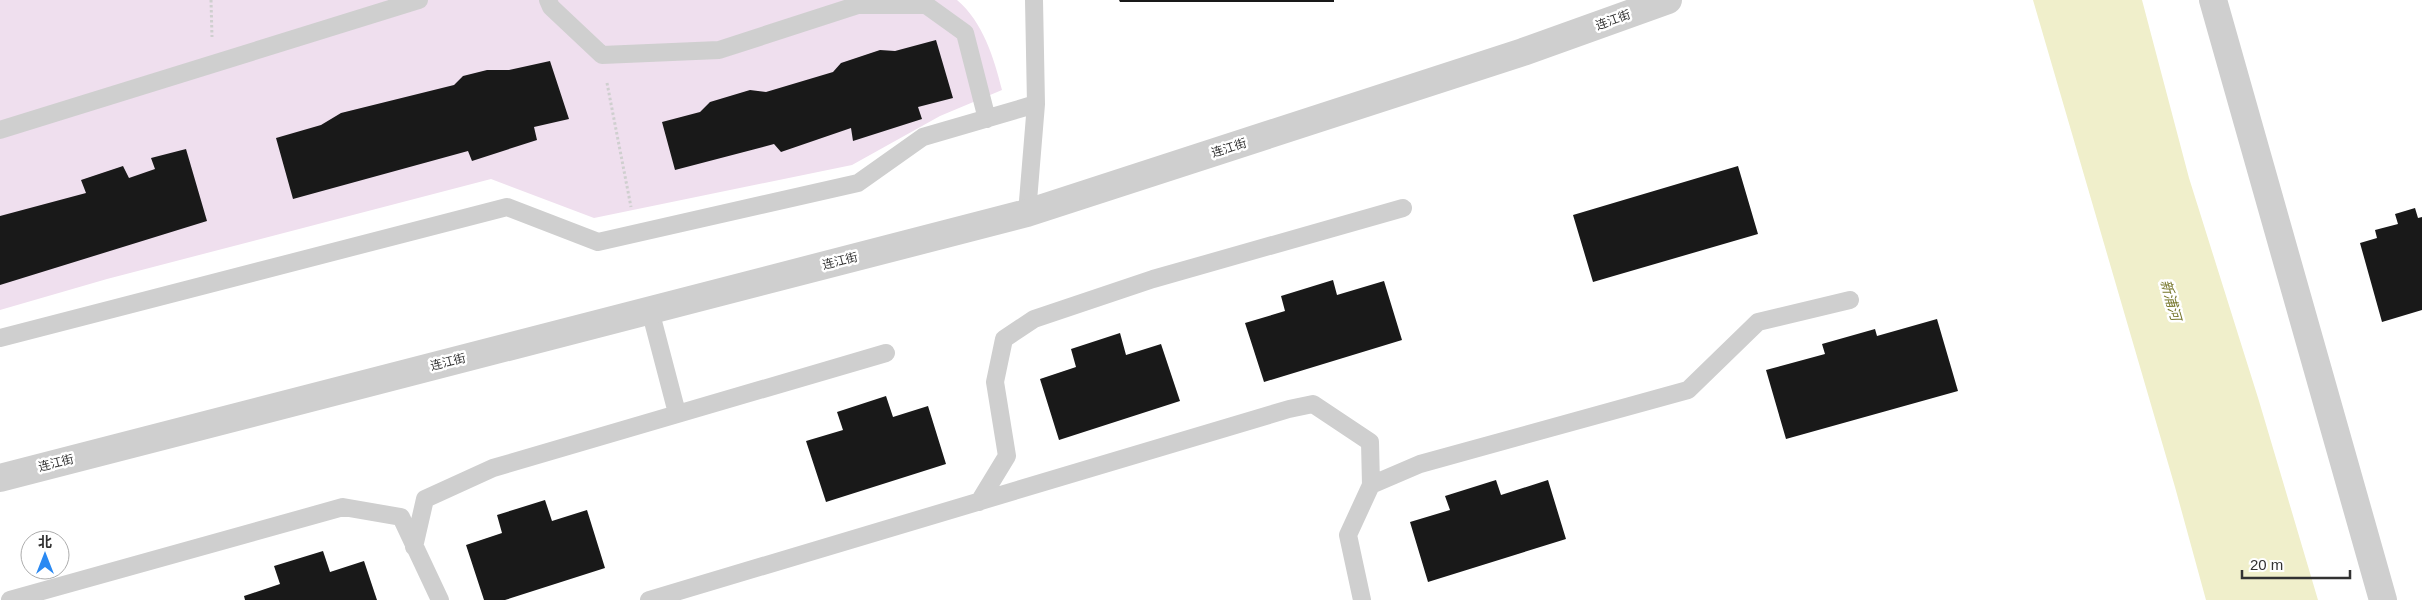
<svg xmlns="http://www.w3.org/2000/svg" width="2422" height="600" viewBox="0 0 2422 600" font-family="Helvetica,'Noto Sans SC',sans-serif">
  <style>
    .green { fill: #efdfee }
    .water { fill: #f0efcb }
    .building { fill: #191919 }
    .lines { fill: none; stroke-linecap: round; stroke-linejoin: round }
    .path { stroke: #cfcfcf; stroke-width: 3; stroke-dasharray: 2.5 2.5; stroke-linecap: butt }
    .lane { stroke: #cfcfcf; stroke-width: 18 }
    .street { stroke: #cfcfcf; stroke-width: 28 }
    .labels { text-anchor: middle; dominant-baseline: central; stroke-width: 5; stroke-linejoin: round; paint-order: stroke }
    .street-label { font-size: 12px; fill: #323232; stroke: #fff }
    .water-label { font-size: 14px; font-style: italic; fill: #78782e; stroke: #fff }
  </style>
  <rect width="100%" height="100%" fill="#fff"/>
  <path class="green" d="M0,0H957C983,22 994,58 1002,90L940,116L852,165L594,218L491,179L107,279L0,310Z"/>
  <path class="water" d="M2033,0H2142L2189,178L2259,401L2318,600H2206L2175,487Z"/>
  <path class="building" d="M1119,0H1334V2H1120Z
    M936,40L953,98L918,107L922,119L853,141L851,128L781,152L774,144L675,170L662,122L700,112L710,102L750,90L766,92L833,72L841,63L880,50L895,51Z
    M550,61L569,119L534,127L537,140L472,161L468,151L293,199L276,138L321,125L341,113L454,85L463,76L487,70H509Z
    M186,149L207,221L0,285V216L86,193L81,180L123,166L129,178L155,169L151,158Z
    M1738,166L1758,234L1593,282L1573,215Z
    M2415,208L2418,218L2422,217V310L2382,322L2360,243L2377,238L2375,230L2398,224L2395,214Z
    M1333,280L1337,295L1384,281L1402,340L1264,382L1245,323L1285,311L1281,296Z
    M1937,319L1958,391L1786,439L1766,370L1825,354L1822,344L1875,329L1877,336Z
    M1120,333L1126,355L1161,344L1180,401L1059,440L1040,379L1076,367L1071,349Z
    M886,396L893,417L928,406L946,464L826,502L806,441L843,430L837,412Z
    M1496,480L1501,495L1548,480L1566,539L1428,582L1410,522L1450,510L1445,496Z
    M545,500L552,521L587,510L605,568L505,600H484L466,545L502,533L497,515Z
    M323,551L330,572L364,561L377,600H245L244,596L280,584L274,566Z"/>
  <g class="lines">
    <path class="path" d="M211,0L212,37
      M607,83L631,207"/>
    <path class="lane" d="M548,0L551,7L602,55L719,50L858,5H926L965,33L987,119
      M0,130L419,0
      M1027,213L1036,104L1034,0
      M650,310L677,413
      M0,338L507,207L598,242L858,183L923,137L1036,104
      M1371,485L1420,464L1688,390L1758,322L1850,300
      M979,502L1007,456L995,382L1004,339L1034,319L1153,279L1403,208
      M414,547L425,499L493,468L886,353
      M10,600L343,507L401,517L440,600
      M649,600L1289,409L1313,404L1370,442L1371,485L1348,535L1362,600"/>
    <path class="street" d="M2213,0L2383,600
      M0,478L1027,213L1523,52L1668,0"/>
  </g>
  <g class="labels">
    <g class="street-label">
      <text transform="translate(1613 20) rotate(-20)">连江街</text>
      <text transform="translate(1229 148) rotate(-18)">连江街</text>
      <text transform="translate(840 261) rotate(-14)">连江街</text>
      <text transform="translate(448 362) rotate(-14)">连江街</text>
      <text transform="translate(56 463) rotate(-14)">连江街</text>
    </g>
    <g class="water-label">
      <text transform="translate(2171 300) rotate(74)">新浦河</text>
    </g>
  </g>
  <g transform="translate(45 555)"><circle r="24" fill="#ffffff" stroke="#adadad"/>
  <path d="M0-4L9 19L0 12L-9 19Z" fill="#2a89f2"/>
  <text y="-8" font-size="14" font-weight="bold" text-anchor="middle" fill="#323232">北</text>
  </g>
  <path d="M2242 570v8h108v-8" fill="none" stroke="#323232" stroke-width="2.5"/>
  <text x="2250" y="570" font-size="15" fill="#323232" stroke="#ffffff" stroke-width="4" paint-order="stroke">20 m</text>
</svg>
